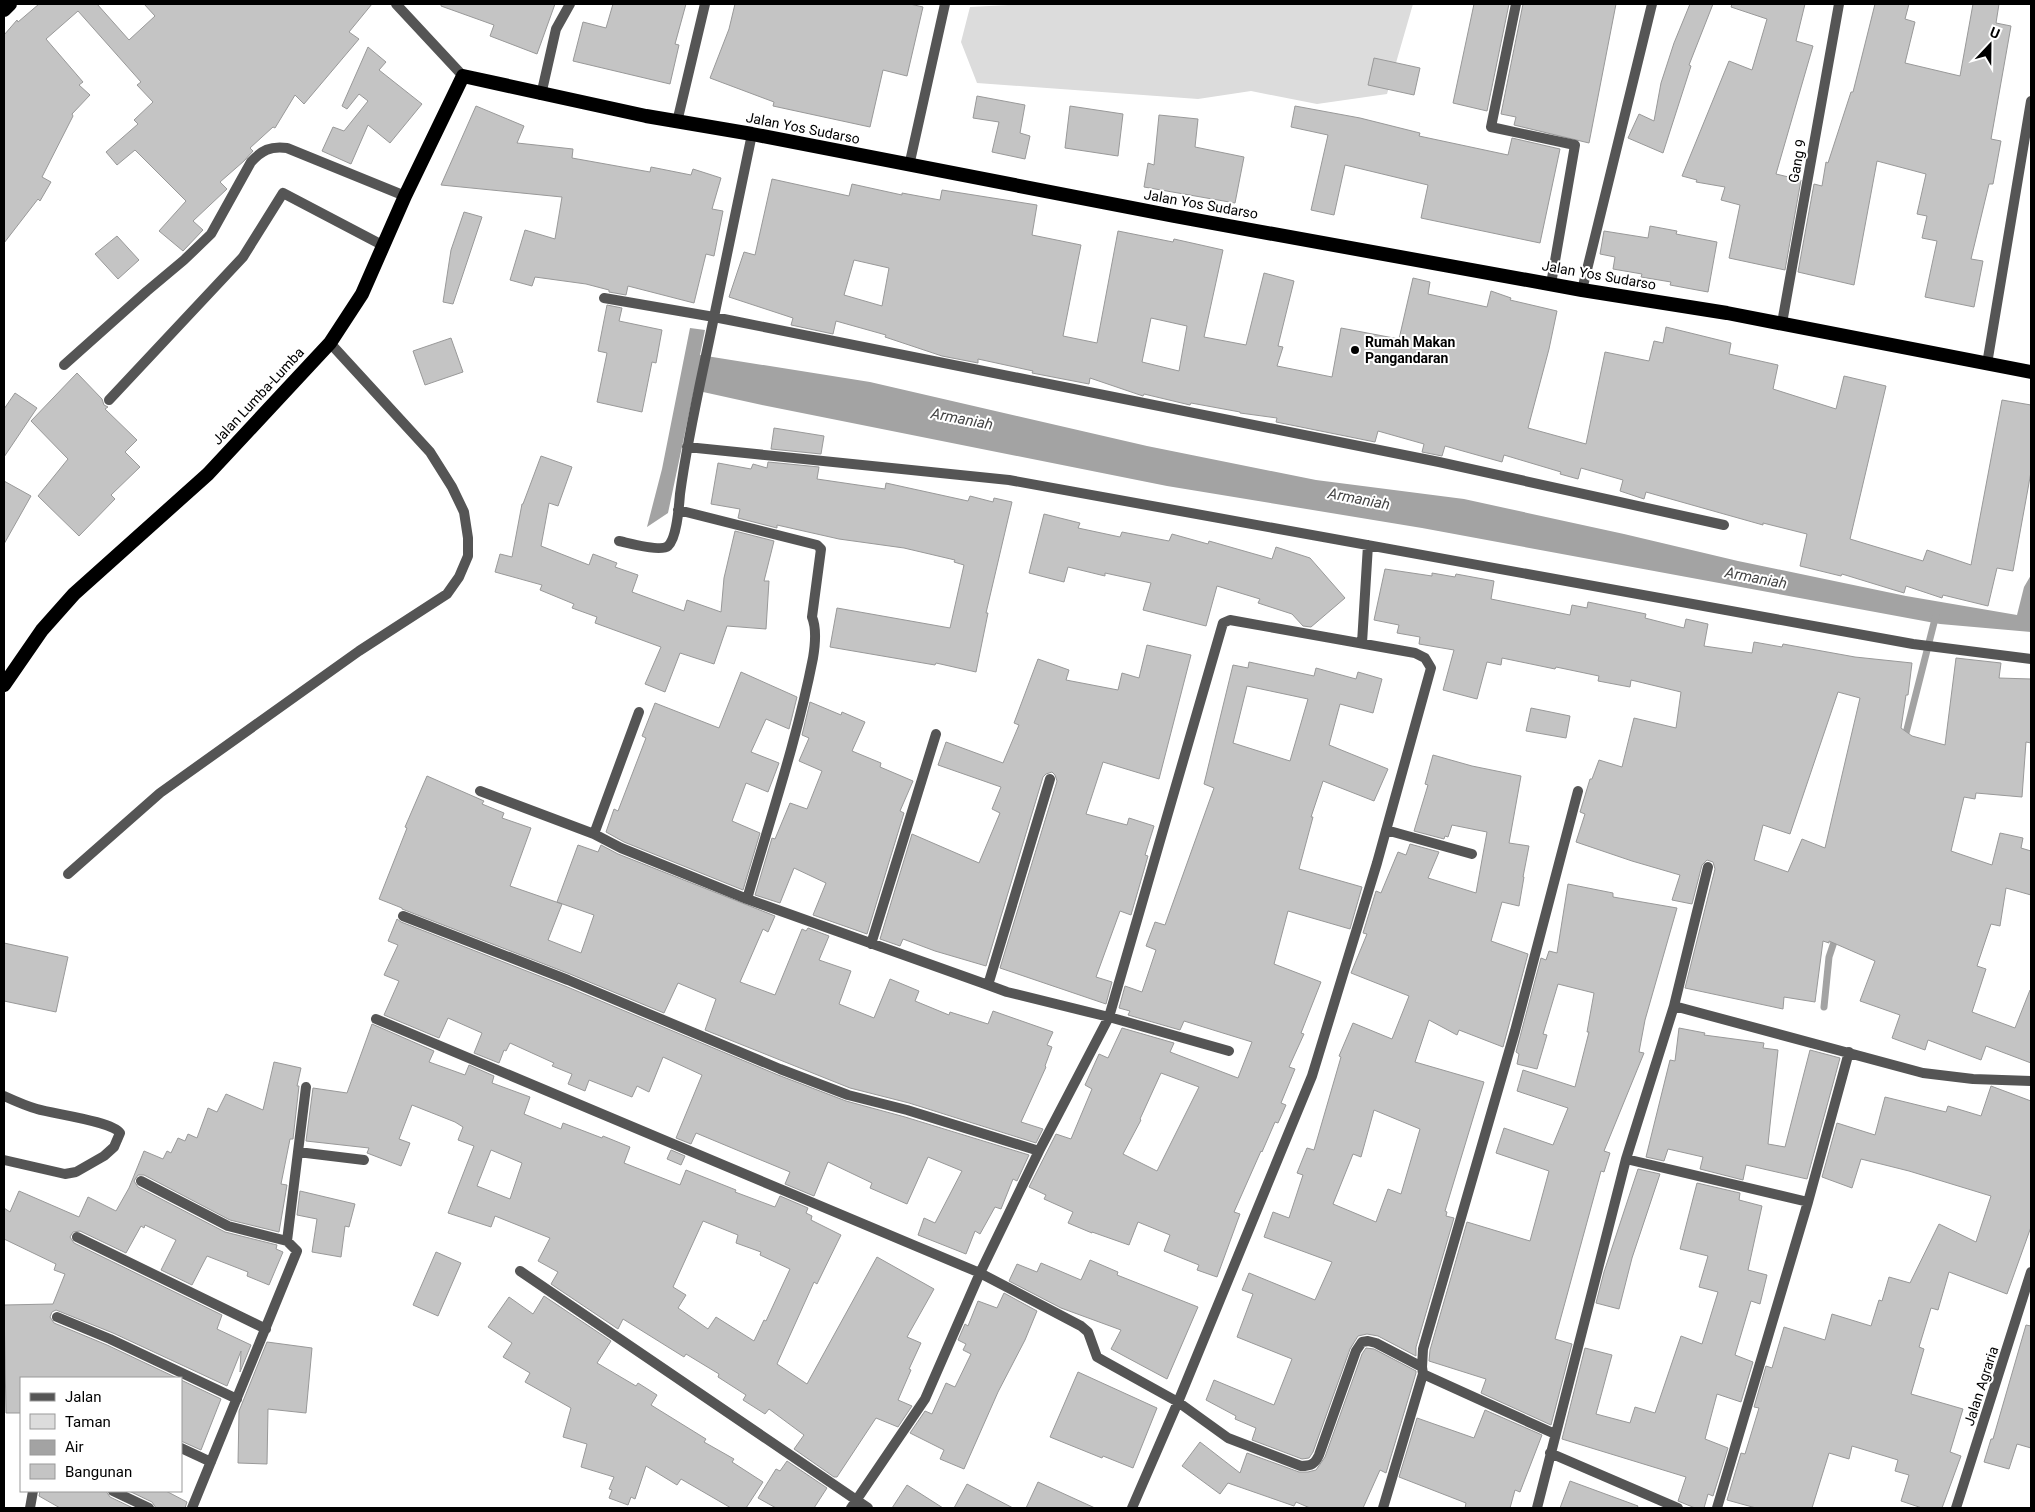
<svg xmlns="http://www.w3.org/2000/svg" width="2035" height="1512" viewBox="0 0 2035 1512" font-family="Roboto,sans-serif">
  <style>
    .green { fill: #dcdcdc }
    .water { fill: #a3a3a3 }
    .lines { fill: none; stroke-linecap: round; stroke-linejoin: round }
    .stream { stroke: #a3a3a3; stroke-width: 7 }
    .building { fill: #c4c4c4; stroke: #999; fill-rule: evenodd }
    .service { stroke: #555; stroke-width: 10 }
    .minor { stroke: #555; stroke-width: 10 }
    .tertiary { stroke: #555; stroke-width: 10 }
    .trunk { stroke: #000; stroke-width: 14 }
    .poi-dot { fill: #000; stroke: #fff; stroke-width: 2 }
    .labels { text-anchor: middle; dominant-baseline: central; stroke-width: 4; stroke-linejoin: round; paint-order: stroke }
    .street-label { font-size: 14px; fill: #000; stroke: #fff }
    .poi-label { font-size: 14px; font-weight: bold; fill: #000; stroke: #fff; text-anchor: start }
    .water-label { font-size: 15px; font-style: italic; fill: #444; stroke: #fff }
  </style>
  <rect width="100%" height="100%" fill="#fff"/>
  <path class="green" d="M1026,4H1413L1387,94L1317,104L1251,91L1198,99L977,83L961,42L970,7Z"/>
  <path class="water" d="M690,328L705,330L700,355L870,382L1147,446L1316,480L1464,499L1624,534L1738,561L1906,596L2017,615L2024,587L2031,575V632L1940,624L1422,528L1167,486L762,405L694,390L668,513L647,527L662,469Z"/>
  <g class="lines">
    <path class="stream" d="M1904,741L1936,615
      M1824,1007L1829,957L1836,936"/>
  </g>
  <path class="building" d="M39,4H97L129,40L155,16L144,4H372L349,32L359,39L304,104L295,95L275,128L273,127L250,148L253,151L244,161L220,182L227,189L193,221L203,230L183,251L159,231L186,201L135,150L117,165L106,152L138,124L134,120L153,102L137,85L141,82L78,11L46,39L83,82L79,85L90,95L72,114L73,116L42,177L51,182L40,201L38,199L4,243V35L17,20L18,22Z
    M441,4H555L537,54L490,36L494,25L441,6Z
    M613,4H686L675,44L679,45L670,84L573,61L583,22L606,28Z
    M735,4H910L923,7L907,76L883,70L870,127L773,106L774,102L710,78L729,29Z
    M1474,4H1509L1487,111L1453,103Z
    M1523,4H1616L1589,143L1514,125L1516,117L1501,114Z
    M1690,4H1713L1689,65L1691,66L1663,153L1628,138L1639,114L1654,121L1661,83L1674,43Z
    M1732,4H1805L1796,41L1813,46L1776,174L1801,180L1785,270L1729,258L1740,205L1721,200L1725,187L1696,182L1697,180L1682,176L1729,61L1752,70L1767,19L1731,7Z
    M1875,4H1909L1905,19L1915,22L1905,63L1960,76L1973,4H1999L1996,23L2011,26L1991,139L2001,141L1993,184H1989L1971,259L1983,261L1974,307L1925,297L1937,241L1922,238L1927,216L1917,214L1926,174L1877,161L1854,285L1798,272L1814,184L1822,186L1826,162L1828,163L1851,92H1853Z
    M368,47L386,62L379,70L422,104L390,143L368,125L351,164L322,151L333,127L344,131L368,101L359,94L347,109L342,106Z
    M1374,58L1420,68L1414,95L1368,85Z
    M977,96L1025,105L1020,133L1030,136L1025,159L992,152L999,122L973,118Z
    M476,106L524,126L517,143L573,149L572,158L650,172L651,167L691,175L693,169L721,178L712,209L723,211L714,256L706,254L694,303L628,286L626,295L609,292V290L586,284L535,277L532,286L510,280L525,230L555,239L562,197L441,185Z
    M1070,106L1123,114L1118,156L1065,148Z
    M1295,106L1360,118L1420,133L1419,136L1508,155L1512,138L1560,149L1540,243L1421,218L1428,185L1345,165L1334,215L1311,210L1328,135L1291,127Z
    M1159,115L1198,119L1195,147L1244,157L1235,203L1144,187L1148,163L1154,165Z
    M772,179L849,196L852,184L902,195V193L940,200L942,190L1037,205L1032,235L1081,245L1063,336L1097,343L1118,231L1173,242L1174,239L1223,250L1204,337L1246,345L1264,273L1294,281L1278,346L1283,347L1277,366L1332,377L1341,328L1399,339L1413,278L1430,282L1428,294L1487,307L1491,291L1511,298L1510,300L1557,311L1549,349L1528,428L1586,444L1605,352L1649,361L1654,341L1663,343L1666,327L1731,343L1729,354L1778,365L1773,389L1836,409L1844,376L1886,386L1850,539L1923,561L1927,550L1971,565L2002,400L2031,405V472L2013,571L1997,568L1988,606L1943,595L1942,598L1906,586L1904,593L1842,574L1841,576L1800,566L1807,534L1763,523V525L1646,492L1644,499L1620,491L1623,480L1581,468L1578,479L1560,474L1561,472L1504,455L1502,462L1445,446L1442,456L1422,452L1424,444L1378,431L1375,442L1276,422L1277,418L1240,413V412L1191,403L1190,405L1144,394L1143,396L1090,378L1089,384L1032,373L1033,371L978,359V363L942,356L885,337L886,335L836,321L833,334L791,325L793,318L729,297L744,252L755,255ZM854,260L889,268L882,306L844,295ZM1151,318L1187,326L1179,371L1142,362Z
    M464,212L482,217L453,304L443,302L451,250Z
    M1650,226L1677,231L1676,234L1717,242L1708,292L1670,285L1671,282L1641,277L1642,274L1613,269L1615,257L1600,254L1604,231L1648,238Z
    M117,236L139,260L118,279L95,254Z
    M607,305L622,308L619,321L662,330L656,363L652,362L642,412L597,402L607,353L598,351Z
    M451,338L463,372L425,385L413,351Z
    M77,373L102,399L104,405L108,407L105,409L137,440L125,452L140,467L111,495L115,499L79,536L38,496L68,459L31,421Z
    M15,393L37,408L4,457V409Z
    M774,428L824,436L821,454L771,449Z
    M541,456L572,467L558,506L549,503L541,546L589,565L593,554L617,563L615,567L638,575L632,592L684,611L687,600L721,612L724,578L735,531L774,541L764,581H769L766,629L727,626L714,664L680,653L665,692L645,684L661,647L595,623L597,617L572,608L574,604L540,590L542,585L495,572L500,554L512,557L522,504H523Z
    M768,462L819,467L817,479L885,489L886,483L968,501L970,496L993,502L994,498L1012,502L986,613H988L976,672L936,663L935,665L830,647L837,608L950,628L964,565L954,562L955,560L904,548L839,539L777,525V528L738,518L740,509L711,504L718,463L751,469L753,464L767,468Z
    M4,481L31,496L4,544Z
    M1044,514L1080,523L1078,528L1120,537L1122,532L1169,541L1172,534L1208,544L1209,541L1272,559L1276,547L1310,558L1345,598L1311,627L1303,626L1292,614L1258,603L1260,599L1217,586L1206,626L1143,610L1151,583L1105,573V576L1068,567L1064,582L1029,573Z
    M1385,569L1432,576V573L1455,577L1456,574L1494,581L1491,599L1570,615L1572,605L1587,608L1588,602L1646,614L1645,618L1684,628L1686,619L1708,624L1704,646L1752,653L1754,642L1782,647L1783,644L1855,657L1912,663L1908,695H1906L1901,728L1912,736L1945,745L1956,658L2001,663L1999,678L2031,679V743L2026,742L2022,797L1976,793L1975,799L1964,797L1951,851L1992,865L2000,833L2023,838L2021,848L2031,851V895L2006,888L2000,926L1991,924L1977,966L1986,969L1972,1012L2015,1028L2030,990L2031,991V1063L1986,1046L1981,1060L1928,1040L1925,1050L1892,1038L1900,1015L1860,1001L1875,961L1829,941V943L1823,941L1815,1002L1784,997L1783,1009L1685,988L1715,869L1713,862L1707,860L1702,865L1692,904L1672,900L1680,875L1632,861L1576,842L1585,814L1580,812L1590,779H1592L1599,760L1622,767L1634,718L1676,728L1681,692L1631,680L1630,687L1598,681L1599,676L1556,667L1555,669L1502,658L1501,665L1487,662L1477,699L1443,690L1454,650L1419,644L1420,637L1397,633L1399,625L1374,620ZM1838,692L1860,698L1825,848L1802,839L1788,872L1754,860L1763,825L1790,834Z
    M1147,645L1191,655L1159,779L1103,762L1086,814L1127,825L1129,818L1154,826L1145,855L1148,856L1131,915L1120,911L1096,977L1112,982L1106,1004L1000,968L1057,781L1055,775L1052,772L1046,774L1043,777L986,966L935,951L903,939L900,946L880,939L912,834L979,863L1000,813L992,809L1001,787L938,765L946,742L1003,763L1019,725L1014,723L1038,659L1069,670L1066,680L1118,690L1122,673L1139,678Z
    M1249,662L1314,676L1316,668L1356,679L1358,672L1382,679L1373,713L1340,704L1329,745L1388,769L1374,801L1323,781L1311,817H1313L1299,869L1362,887L1350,929L1288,911L1274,964L1321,982L1301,1033L1304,1034L1289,1067L1295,1069L1281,1103L1286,1105L1278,1123L1275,1122L1262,1152L1261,1151L1234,1212L1240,1214L1217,1277L1197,1270L1199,1265L1164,1251L1170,1235L1138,1222L1129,1245L1092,1232V1233L1068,1223L1073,1212L1044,1199L1046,1195L1029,1187L1056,1134L1071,1139L1092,1089L1085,1085L1099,1054L1108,1058L1122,1028L1174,1043L1170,1052L1238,1078L1252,1042L1184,1021L1180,1030L1128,1015L1130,1011L1119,1008L1125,986L1142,992L1156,950L1146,946L1155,922L1165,925L1214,788L1204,784L1233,665L1248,668ZM1247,686L1308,699L1290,761L1233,743ZM1161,1073L1199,1087L1157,1171L1123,1154L1141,1120L1140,1119Z
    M741,672L797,697L789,729L766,719L751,752L779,763L768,792L746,783L732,821L760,833L743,890L624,842L606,832L614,809L618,811L646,738L642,736L655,703L719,728Z
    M810,702L841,715L842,712L865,722L852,751L881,763L880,767L913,781L900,811L904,813L867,934L813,915L826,883L794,868L780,903L755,895L772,838L775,839L790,803L807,809L822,771L799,761L809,738L802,735Z
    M1531,708L1570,716L1566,738L1526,731Z
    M1433,755L1472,766L1521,776L1509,843L1529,846L1523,877H1524L1519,906L1502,902L1491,941L1528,954L1503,1047L1459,1030L1457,1035L1429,1020L1415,1062L1484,1082L1445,1211L1447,1212L1446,1216L1454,1218L1416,1347V1356L1378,1336L1367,1334L1358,1336L1350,1349L1313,1452L1309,1458L1302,1459L1252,1440L1256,1428L1235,1419L1236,1416L1206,1400L1214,1380L1274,1405L1292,1359L1237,1337L1253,1294L1242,1290L1249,1273L1315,1300L1332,1262L1264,1237L1273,1212L1289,1218L1303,1175L1297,1173L1307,1148L1314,1150L1341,1057L1339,1056L1353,1023L1392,1039L1409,996L1351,973L1367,934L1363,933L1376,891L1381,893L1398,852L1406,855L1410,844L1439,852L1428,878L1476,893L1487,832L1452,825L1448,837L1445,836L1444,839L1414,831L1428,785L1425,784ZM1374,1110L1420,1129L1401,1194L1388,1189L1376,1222L1333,1204L1353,1154L1361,1157Z
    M427,776L484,801L482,804L504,813L502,818L531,828L510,886L562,904L548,940L581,953L594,915L557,902L578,845L598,852L601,845L618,854L775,916L768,932L763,929L740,982L775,995L802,929L806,931L808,928L829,936L819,960L851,971L839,1004L874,1018L890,979L919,991L915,1001L949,1015L950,1012L988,1024L993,1011L1053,1032L1047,1045L1052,1047L1045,1066L1046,1067L1021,1122L1043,1129L1036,1143L909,1103L850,1088L705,1030L716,999L678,983L664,1013L570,974L402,909V908L379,899L407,828L405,827Z
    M1568,884L1613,893V897L1677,908L1645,1020L1639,1052L1644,1053L1604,1151L1610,1153L1604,1172L1601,1171L1555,1339L1572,1344L1551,1425L1481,1393L1486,1379L1429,1361L1430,1350L1467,1222L1530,1241L1549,1171L1496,1153L1504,1128L1553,1145L1568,1108L1517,1091L1523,1070L1575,1087L1589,1032H1587L1594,993L1558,984L1543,1034L1547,1035L1537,1069L1517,1064L1519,1054L1516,1052L1541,958L1546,960L1549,951L1557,953Z
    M397,919L401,922L565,986L778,1075L846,1101L905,1117L1029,1155L1017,1181L1013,1179L1001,1209L995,1207L980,1234L975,1231L966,1254L918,1235L924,1218L935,1223L962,1171L928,1157L907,1204L870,1188L872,1183L828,1162L814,1196L785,1184L790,1172L756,1158L696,1133L691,1144L676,1138L702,1075L663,1057L649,1092L637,1086L632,1097L589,1080L585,1091L568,1084L572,1074L552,1066L554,1063L510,1043L506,1051L504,1050L499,1063L474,1053L482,1033L448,1018L439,1038L384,1015L399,981L384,975L398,945L388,941Z
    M4,943L68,957L56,1012L4,1001Z
    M372,1024L434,1051L429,1062L465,1075L469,1065L494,1076L492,1083L530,1097L524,1114L561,1129L563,1123L602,1138L603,1136L630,1147L624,1163L680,1185L686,1170L736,1190L735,1192L775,1207L780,1196L808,1208L806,1213L812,1216L811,1220L841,1235L817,1284L814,1282L777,1364L807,1384L877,1257L934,1289L907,1337L921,1343L909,1369L911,1370L898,1400L912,1406L898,1427L876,1418L837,1477H834L794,1449L804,1435L769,1409L765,1414L743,1400L746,1395L718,1377L719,1374L686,1354L684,1357L623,1319L618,1329L551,1284L558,1272L538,1261L550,1238L495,1216L491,1227L448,1213L474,1146L458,1140L463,1127L455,1122L412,1105L399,1139L410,1143L401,1166L367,1153L369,1148L306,1141L313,1088L347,1093ZM491,1150L522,1163L510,1199L477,1186ZM703,1221L738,1235L736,1243L761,1252L760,1255L790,1269L766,1321L764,1320L754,1341L716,1317L708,1329L678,1308L686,1295L673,1287Z
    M1679,1028L1705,1033L1704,1035L1764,1043L1763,1048L1778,1050L1768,1144L1785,1147L1810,1050L1840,1058L1807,1179L1746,1165L1743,1180L1700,1169L1703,1157L1668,1149L1664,1161L1646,1157L1670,1060L1675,1061Z
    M274,1062L301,1068L297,1086H299L293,1139H290L281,1184L287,1185L279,1232L230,1220L144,1175H138L134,1181L138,1187L225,1232L277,1245L276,1249L283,1252L269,1285L247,1276L248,1272L207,1256L192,1285L161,1270L176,1240L145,1225L144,1228L141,1226L126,1253L80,1231L73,1232L70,1237L74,1243L222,1315L217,1329L251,1345L240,1372L241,1351L227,1386L113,1333L56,1310L52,1312L50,1317L54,1323L107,1345L177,1378H21V1413H6L4,1305L53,1304L65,1274L54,1270L56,1264L4,1239V1208L10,1212L19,1191L79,1217L88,1197L116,1211L129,1188L144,1151L163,1159L167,1151L171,1153L178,1138L185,1141L188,1134L197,1138L208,1108L217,1112L226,1094L263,1110Z
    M1991,1086L2031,1101V1227L2007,1294L1949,1272L1938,1310L1931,1308L1919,1347L1924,1349L1911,1394L1963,1409L1950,1452L1961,1456L1942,1508H1922L1901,1501L1909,1475L1895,1471L1898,1460L1852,1446L1849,1459L1829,1453L1812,1508H1756L1727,1500L1741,1453L1745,1454L1759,1408L1754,1407L1766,1366L1772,1368L1784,1327L1825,1340L1832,1314L1871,1326L1879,1300L1882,1301L1889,1277L1910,1283L1939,1224L1976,1242L1991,1196L1909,1171L1861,1159L1852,1188L1822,1177L1837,1123L1875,1135L1885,1097L1946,1112L1948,1106L1981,1116Z
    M671,1150L685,1156L681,1165L667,1159Z
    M1638,1169L1660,1174L1632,1258L1619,1309L1596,1303L1604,1272Z
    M1697,1183L1740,1193L1739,1200L1762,1206L1748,1270L1767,1275L1760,1304L1751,1301L1735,1355L1753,1362L1741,1402L1717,1394L1705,1439L1728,1448L1713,1496L1708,1494L1704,1508H1695L1678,1501L1686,1477L1562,1439L1585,1348L1612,1355L1596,1414L1630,1423L1635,1407L1655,1413L1681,1336L1702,1344L1718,1292L1699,1287L1708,1256L1680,1249Z
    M300,1191L355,1204L349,1227L345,1226L341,1257L312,1252L317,1219L297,1215Z
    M436,1252L461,1263L438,1316L413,1305Z
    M1090,1260L1118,1272L1117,1275L1198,1307L1167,1379L1111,1349L1121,1330L1061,1308L1009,1281L1017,1264L1037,1272L1041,1263L1081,1280Z
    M1004,1293L1037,1311L1025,1340L998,1392L964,1469L940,1459L944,1450L910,1433L925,1411L932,1414L946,1383L955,1387L971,1354L963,1350L966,1344L958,1340L965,1324L968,1326L978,1301L997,1308Z
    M544,1296L611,1341L597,1363L636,1386L638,1383L657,1395L651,1405L706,1439L704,1442L734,1459L732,1462L763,1482L746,1508H731L681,1479L677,1485L646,1466L635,1499L631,1497L628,1505L609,1498L612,1490L609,1489L614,1477L581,1467L587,1444L563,1437L571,1408L525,1382L530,1373L503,1357L512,1343L488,1327L509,1297L533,1314Z
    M2026,1325L2031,1326V1448L2017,1444L2009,1469L1984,1462L1991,1439H1993Z
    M267,1342L312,1348L306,1413L268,1409L267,1464L238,1463L239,1411Z
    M1366,1348L1374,1349L1416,1371V1373L1386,1473L1380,1470L1363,1508H1310L1296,1502L1294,1506L1228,1483L1220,1494L1182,1466L1200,1442L1240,1473L1247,1453L1299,1472H1308L1316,1470L1325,1457L1362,1354Z
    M1078,1372L1157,1408L1133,1468L1103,1456L1102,1458L1050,1437Z
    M181,1380L221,1399L201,1450L181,1441Z
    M1485,1410L1542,1435L1520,1492L1515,1490L1510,1508H1465L1466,1503L1399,1477L1417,1418L1474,1438Z
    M787,1461L827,1488L814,1508H776L758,1498L776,1469L780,1471Z
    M1570,1481L1638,1506L1637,1508H1560Z
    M1038,1482L1095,1508H1026Z
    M967,1484L1013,1508H954Z
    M907,1485L943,1508H892Z
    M40,1491H106L110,1497L133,1508H60L39,1496Z
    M129,1491H166L187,1502L185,1508H156L152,1502Z"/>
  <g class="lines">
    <path class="service" d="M1516,4L1491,127L1575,145L1551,284
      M109,400L243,257L283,193L384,246
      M4,1096C15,1101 26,1106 37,1109C53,1114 112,1121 120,1133L114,1147L104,1156L76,1172L65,1174L4,1160"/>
    <path class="minor" d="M541,95L556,29L570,4
      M677,122L705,4
      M752,134L714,317L1439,462L1724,525
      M909,166L945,4
      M1582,290L1652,4
      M604,298L714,317C702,376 688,434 680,494C679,506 677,538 668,546C661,552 629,543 619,541
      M1782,323L1839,4
      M1987,364L2031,101
      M64,365L147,291L184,260L211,234L251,162C262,150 270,146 287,148L405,196
      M687,447L1009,480L1913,644L2031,659
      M678,510L817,545L821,549L812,617C817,629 815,646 813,658C797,740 770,819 747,899
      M1362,643L1368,545
      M480,791L594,834L621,848L747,899L988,985L1007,992L1109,1017L1229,1051
      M1386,830L1472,854
      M594,834L639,712
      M1708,867L1674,1006L1923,1073L1973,1079L2031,1081
      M68,874L160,793L359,651L447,594L459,577L468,556V538L464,512L452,487L430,452L330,343
      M403,916L568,980L780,1069L848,1095L907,1110L1039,1151
      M871,944L936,734
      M988,985L1050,779
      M376,1019L980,1273L1081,1326L1088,1332L1097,1357L1104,1361L1178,1402L1228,1438L1301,1466C1311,1466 1315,1464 1319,1455L1356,1351L1362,1342L1368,1341L1376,1343L1422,1367L1423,1349L1515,1031L1578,791
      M298,1152L364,1160
      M1626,1159L1808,1202
      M141,1181L228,1226L287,1241L297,1251L192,1508
      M77,1237L266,1329
      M287,1241L306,1087
      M520,1271L868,1508
      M57,1317L110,1339L237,1399
      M1422,1367L1423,1374L1555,1434
      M181,1448L211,1462
      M1550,1453L1678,1508
      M113,1491L149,1508
      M30,1508L33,1491
      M851,1508L925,1399L980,1273L1039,1151L1109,1017L1223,623L1230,620L1415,653L1425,658L1431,668L1377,863L1312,1076L1178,1402L1132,1508
      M1383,1508L1423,1374
      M1537,1508L1626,1159L1674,1006
      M1717,1508L1808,1202L1849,1052
      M1956,1508L2031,1272"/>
    <path class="tertiary" d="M396,4L463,76"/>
    <path class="trunk" d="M4,10L10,4
      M4,685L42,630L74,594L208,474L330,343L362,294L405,196L463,76L646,116L752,134L1174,216L1582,290L1727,313L2031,372"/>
  </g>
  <circle class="poi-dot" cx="1355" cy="350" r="5"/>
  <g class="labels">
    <g class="street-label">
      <text transform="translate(803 128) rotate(11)">Jalan Yos Sudarso</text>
      <text transform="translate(1797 161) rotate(-80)">Gang 9</text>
      <text transform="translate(1201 204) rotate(10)">Jalan Yos Sudarso</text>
      <text transform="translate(1599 275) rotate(10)">Jalan Yos Sudarso</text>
      <text transform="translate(258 396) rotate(-47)">Jalan Lumba-Lumba</text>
      <text transform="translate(1981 1386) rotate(-72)">Jalan Agraria</text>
    </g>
    <g class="poi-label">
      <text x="1365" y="342">Rumah Makan<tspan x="1365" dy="16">Pangandaran</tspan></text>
    </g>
    <g class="water-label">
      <text transform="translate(962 419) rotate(11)">Armaniah</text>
      <text transform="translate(1359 499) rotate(11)">Armaniah</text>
      <text transform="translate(1756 578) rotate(11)">Armaniah</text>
    </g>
  </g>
  <rect width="2035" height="1512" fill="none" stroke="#000000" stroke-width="10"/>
  <rect x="20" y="1377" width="162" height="115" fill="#ffffff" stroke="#999999"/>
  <rect x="30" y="1393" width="25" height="8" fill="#555555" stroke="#999999"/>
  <text x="65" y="1402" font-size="15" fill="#000000">Jalan</text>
  <rect x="30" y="1414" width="25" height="15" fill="#dcdcdc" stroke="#999999"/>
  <text x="65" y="1427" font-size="15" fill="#000000">Taman</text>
  <rect x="30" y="1440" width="25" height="15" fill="#a3a3a3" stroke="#999999"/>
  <text x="65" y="1452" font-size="15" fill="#000000">Air</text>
  <rect x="30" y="1464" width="25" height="15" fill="#c4c4c4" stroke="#999999"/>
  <text x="65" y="1477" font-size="15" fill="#000000">Bangunan</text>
  <g transform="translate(1990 45) rotate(22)" stroke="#ffffff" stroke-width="4" paint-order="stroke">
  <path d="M0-4L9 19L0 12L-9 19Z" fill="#000000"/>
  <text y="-8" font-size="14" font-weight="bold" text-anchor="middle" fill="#000000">U</text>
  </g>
</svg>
